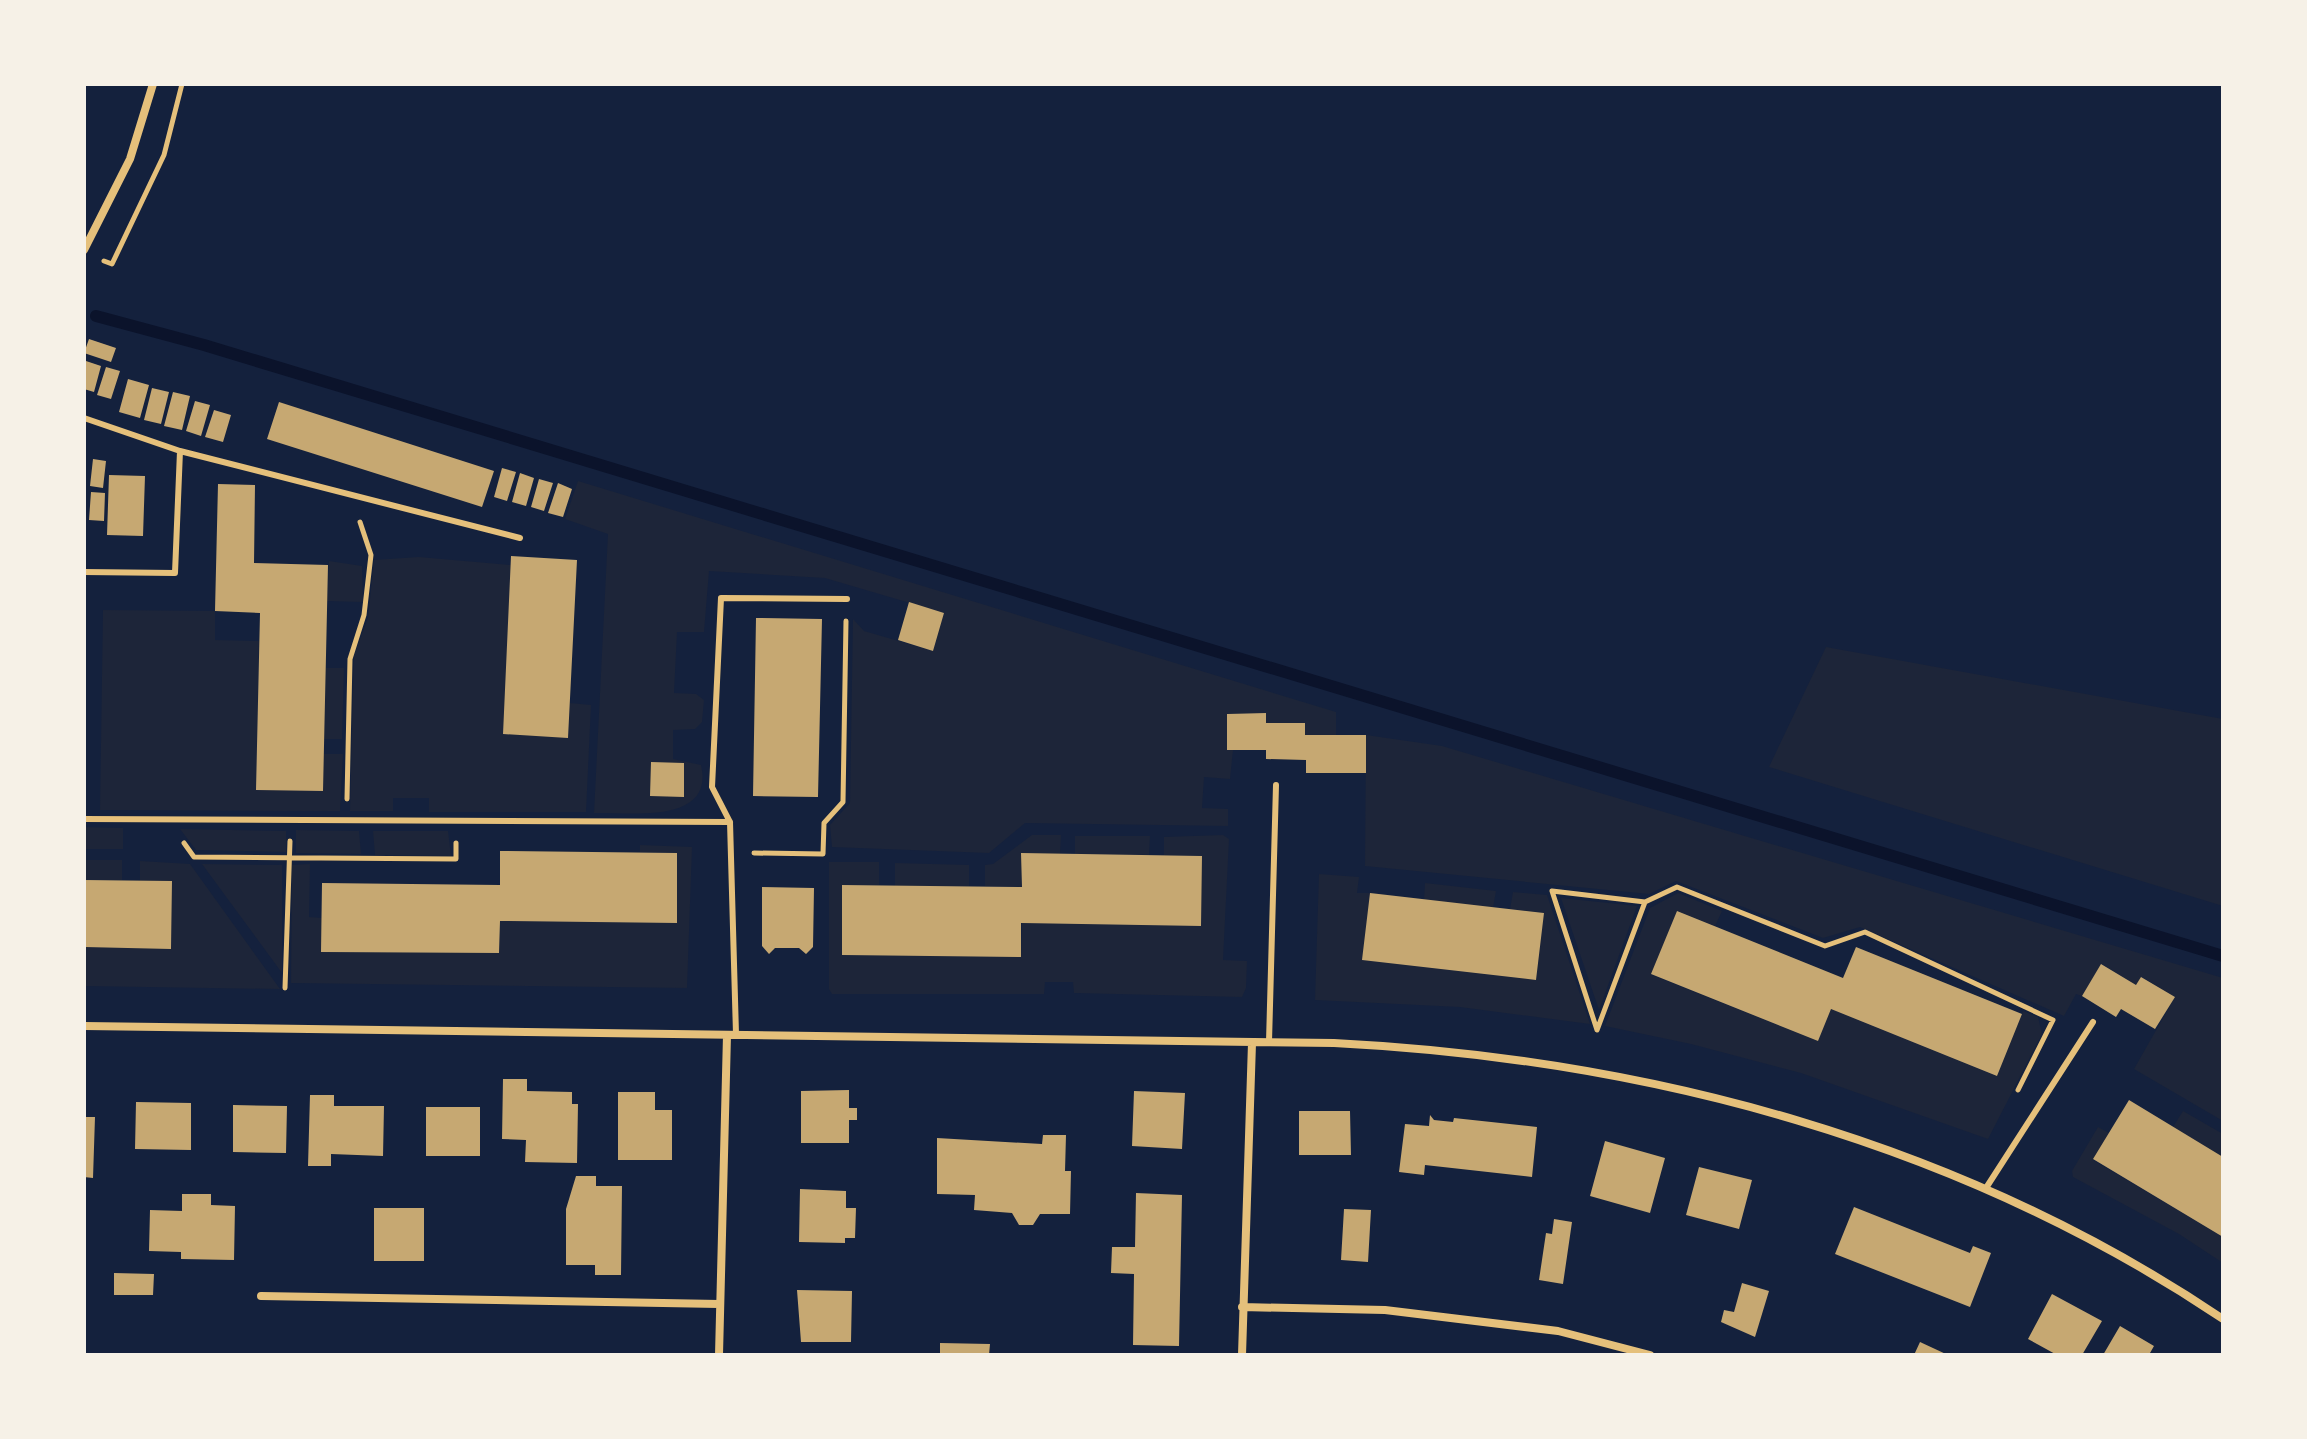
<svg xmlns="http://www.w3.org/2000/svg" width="2307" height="1439" viewBox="0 0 2307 1439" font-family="'Golos Text',sans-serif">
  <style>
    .green { fill: #1d2539 }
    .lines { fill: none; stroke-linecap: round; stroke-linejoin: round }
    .stream { stroke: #0b132b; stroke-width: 12 }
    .building { fill: #c6a872 }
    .path { stroke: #e5c07b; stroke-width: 5 }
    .service { stroke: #e5c07b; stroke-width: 6 }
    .minor { stroke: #e5c07b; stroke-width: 8 }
  </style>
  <rect width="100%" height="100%" fill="#14213d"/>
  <path class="green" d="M578,481L1336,712V735H1305V723H1266V713L1227,714V750H1233L1230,779L1204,777L1202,808L1228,809V826L1025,823L989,853L832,847L830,825L850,803L853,619L864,631L933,651L944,613L825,578L709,571L704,632H677L674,693L696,694L704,700L702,722L695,729L673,730V759L701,765C715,825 629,812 594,813L608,534L565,519Z
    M419,557L511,565L503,734L568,737L570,703L591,705L586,812H429V798H393V811H350L354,655L368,618L374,560Z
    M329,561L362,566L363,602L327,601Z
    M103,610L215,611V640L259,641L256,789L324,754H343L340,811L100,810Z
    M1826,647L2223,719V906L1769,767Z
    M326,668H344L342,739H324Z
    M1366,735L1442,746L2223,978V1121L2134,1069L2175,997L2142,977L2136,985L2102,964L2082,996L2076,994L2064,1016L1860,927L1823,938L1676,881L1649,894L1365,866Z
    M84,827L123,828V849H84Z
    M180,829L286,831V852L196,850Z
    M296,830L359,831L361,854L296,853Z
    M373,831H448L451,856L375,855Z
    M1032,835H1061L1060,854H1022V887L985,886V865L993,864Z
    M1223,835L1229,839L1223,960L1247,961L1246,988L1242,997L1074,993L1073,982H1045L1044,994H832L829,989V862H879V885H842V955L1021,957L1022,923L1200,926L1202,856L1164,855V837Z
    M1075,836H1150L1149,855L1075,854Z
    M640,845L692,847L687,988L291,983L292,865L310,864L309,917L322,918V952L499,953L500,921L676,923L677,853L640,852Z
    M84,860H122V880H84Z
    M140,861L190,864L280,989L84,986V947L171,948L172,882L140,881Z
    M895,863L969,865V886H895Z
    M202,864L282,865V973Z
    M1319,874L1359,877L1357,893H1370L1363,960L1536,980L1544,913L1510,909L1513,892L1547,895L1590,1024L1460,1007L1315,1000Z
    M1425,883L1496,891L1493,908L1424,900Z
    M1678,893L1722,911L1715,926L1677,911L1652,975L1818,1041L1831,1009L1997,1076L2023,1011L2038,1017L2042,1034L1988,1139L1801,1073L1691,1044L1605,1026L1650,908Z
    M1561,898L1637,906L1599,1010Z
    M2183,1111L2223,1134V1157L2173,1127Z
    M2098,1127L2109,1133L2093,1160L2223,1237V1263L2179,1234L2073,1177L2072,1171Z"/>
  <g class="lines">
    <path class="stream" d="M96,316L204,345L2223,956"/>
  </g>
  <path class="building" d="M89,339L116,348L111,362L84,353Z
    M86,361L101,366L94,392L84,389Z
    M106,367L120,371L111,399L97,395Z
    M128,379L149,385L140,418L119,412Z
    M152,388L169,392L161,424L144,420Z
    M173,392L190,396L182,430L164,426Z
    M195,401L210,405L201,436L186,431Z
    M279,402L494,471L482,507L267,439Z
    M214,410L231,415L223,442L205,437Z
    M93,459L106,461L103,488L90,486Z
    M502,468L516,472L507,501L494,497Z
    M520,473L534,478L526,506L512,502Z
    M109,475L145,476L143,536L107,535Z
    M539,479L553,483L544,511L531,507Z
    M558,483L572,489L563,517L548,513Z
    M218,484L255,485L254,563L328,565L323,791L256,790L260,613L215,611Z
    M91,492L105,493L104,521L89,520Z
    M511,556L577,560L568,738L503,734Z
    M909,602L944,613L933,651L898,640Z
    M756,618L822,619L818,797L753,796Z
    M1266,713V723H1305V735H1366V773H1306V760L1266,759V750H1227V714Z
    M651,762L684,763V797L650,796Z
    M500,851L677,853V923L500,921L499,953L321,952L322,883L500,885Z
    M1021,853L1202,856L1201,926L1021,923V957L842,955V885L1022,887Z
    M84,880L172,881L171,949L84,947Z
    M762,887L814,888L813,947L806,954L799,948H775L769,954L762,946Z
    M1370,893L1544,913L1536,980L1362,960Z
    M1677,911L1843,978L1856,947L2022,1014L1997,1076L1831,1009L1818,1041L1651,974Z
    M2101,964L2136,985L2141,977L2175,997L2155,1029L2121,1009L2116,1017L2082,996Z
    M503,1079H527V1091L572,1092V1104H578L577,1163L525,1162L526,1140L502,1139Z
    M849,1090V1108H857V1120H849V1143H801V1091Z
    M1134,1091L1185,1093L1182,1149L1132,1146Z
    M618,1092H655V1110H672V1160H618Z
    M310,1095H334V1106H384L383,1156L331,1154V1166H308Z
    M2129,1100L2223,1157V1237L2093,1159Z
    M136,1102L191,1103V1150L135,1149Z
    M233,1105L287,1106L286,1153L233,1152Z
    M426,1107H480V1156H426Z
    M1299,1111H1350L1351,1155H1299Z
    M1430,1115L1434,1120L1453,1122L1454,1118L1537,1127L1532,1177L1425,1165L1424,1175L1399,1172L1405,1124L1429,1126Z
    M84,1117H95L93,1178L84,1177Z
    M1043,1135H1066L1065,1171H1071L1070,1214H1040L1033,1225H1019L1012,1213L974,1210L975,1195L937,1194V1138L1042,1144Z
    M1605,1141L1665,1158L1650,1213L1590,1196Z
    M1699,1167L1752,1180L1739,1229L1686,1215Z
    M576,1176H596V1186H622L621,1275H595V1265H566V1209Z
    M800,1189L846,1191V1208H856L855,1238H845V1243L799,1242Z
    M1136,1193L1182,1195L1179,1346L1133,1345L1134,1274L1111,1273L1112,1247H1135Z
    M182,1194H211V1205L235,1206L234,1260L181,1259V1252L149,1251L150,1210L182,1211Z
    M1854,1207L1970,1253L1973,1246L1991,1253L1970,1307L1835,1254Z
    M374,1208H424V1261H374Z
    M1344,1209L1371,1210L1368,1262L1341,1260Z
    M1554,1219L1572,1222L1563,1284L1539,1280L1546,1233L1552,1234Z
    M114,1273L154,1274L153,1295H114Z
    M1742,1283L1769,1291L1755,1337L1721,1322L1724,1310L1734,1312Z
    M797,1290L852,1291L851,1342H801Z
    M2052,1294L2102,1321L2082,1355H2057L2028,1339Z
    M2120,1326L2154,1346L2150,1353L2154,1355H2103Z
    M1920,1342L1948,1355H1914Z
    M940,1343L990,1344L989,1355H940Z"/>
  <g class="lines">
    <path class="path" d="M104,261L112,264L164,155L182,84
      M347,799L350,659L364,615L371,555L360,522
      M184,843L194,857L456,859V843
      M754,853L823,854L824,823L843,802L846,621
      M1552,891L1645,902L1597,1030Z
      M1645,902L1677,887L1825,946L1865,932L2053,1020L2018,1090
      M285,988L290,841"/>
    <path class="service" d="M84,418L180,451L175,573L84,572
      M180,451L520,538
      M84,819L730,822L736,1034
      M730,822L712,787L721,598L847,599
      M1269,1042L1276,785
      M1986,1188L2093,1022"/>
    <path class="minor" d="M84,250L130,159L153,84
      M84,1026L1334,1043C1649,1059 1960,1142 2223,1319
      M261,1296L719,1304
      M1242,1307L1385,1310L1558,1331L1650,1355
      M719,1355L727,1035
      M1242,1355L1252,1043"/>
  </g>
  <rect width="2307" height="1439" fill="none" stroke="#f6f1e7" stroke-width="172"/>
</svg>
